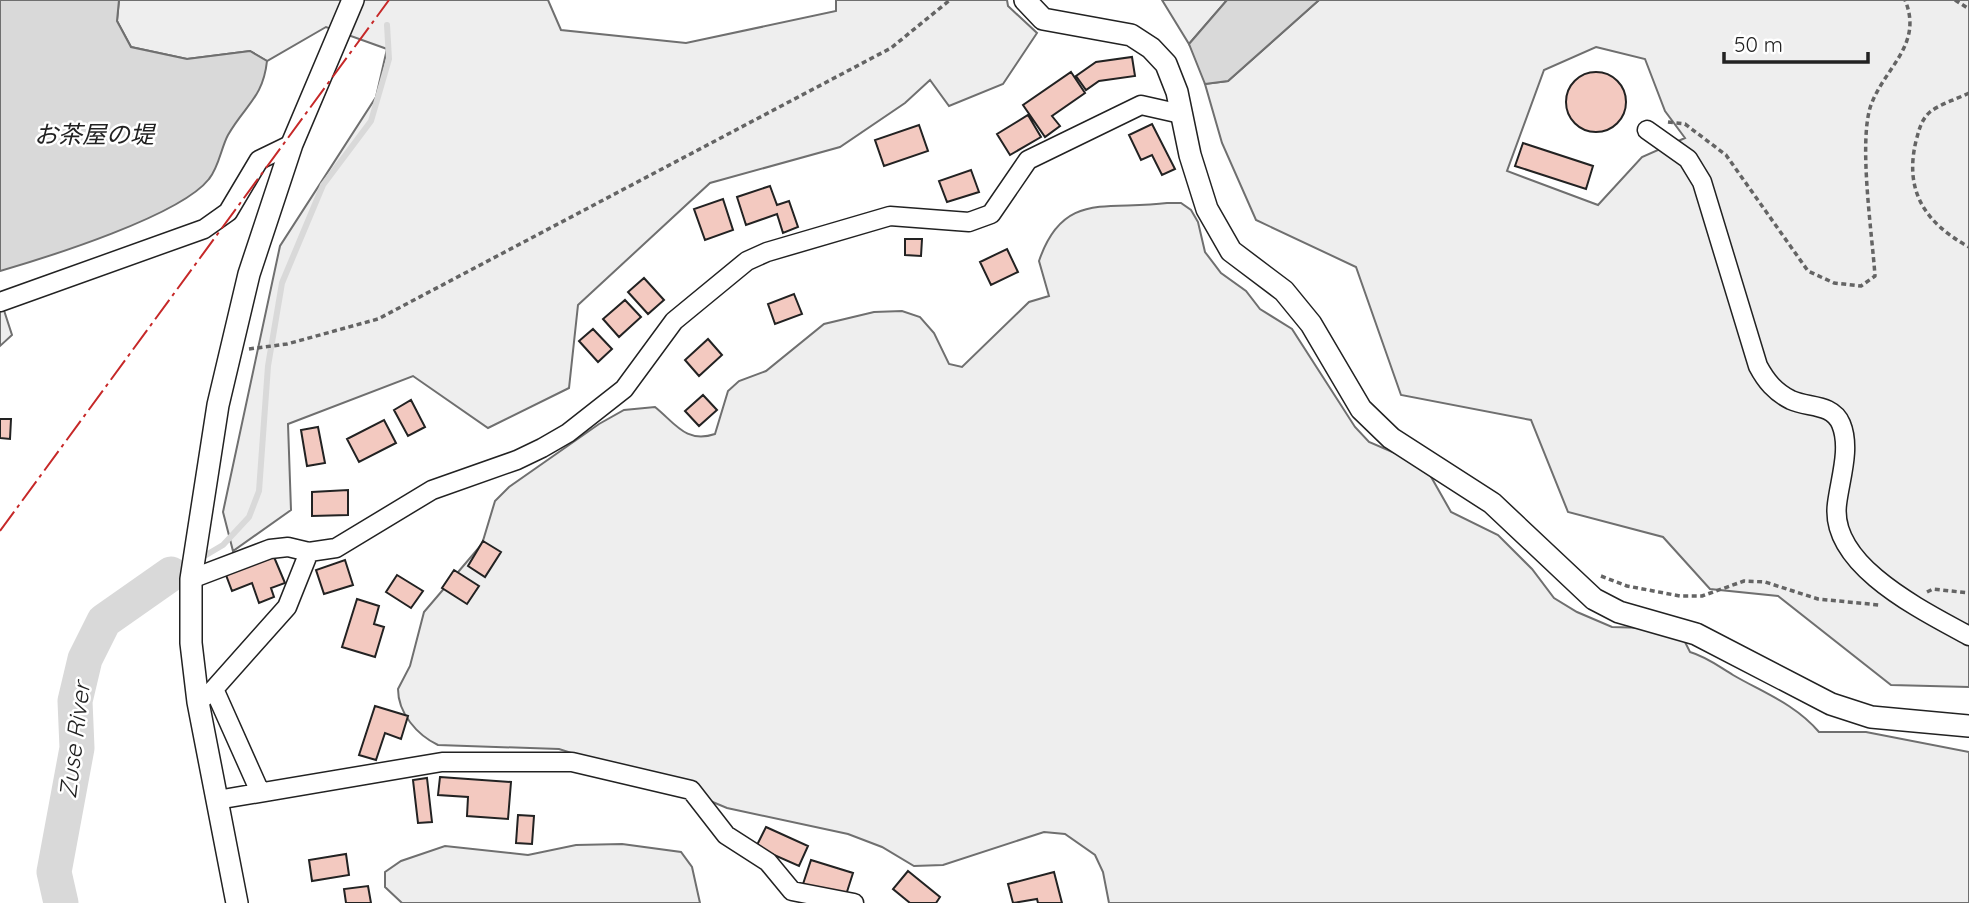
<svg xmlns="http://www.w3.org/2000/svg" width="1969" height="903" viewBox="0 0 1969 903" font-family="Quicksand,'Noto Sans JP',sans-serif">
  <style>
    .green { fill: #eee; stroke: #6f6f6f; stroke-width: 2; fill-rule: evenodd }
    .water { fill: #d9d9d9; stroke: #6f6f6f; stroke-width: 2 }
    .lines { fill: none; stroke-linecap: round; stroke-linejoin: round }
    .stream { stroke: #d9d9d9; stroke-width: 6 }
    .river { stroke: #d9d9d9; stroke-width: 35 }
    .building { fill: #f3c9c0; stroke: #222; stroke-width: 2 }
    .minor-casing { stroke: #222; stroke-width: 21 }
    .tertiary-casing { stroke: #222; stroke-width: 24 }
    .path { stroke: #646464; stroke-width: 3.5; stroke-dasharray: 5 3.5; stroke-linecap: butt }
    .minor { stroke: #fff; stroke-width: 18 }
    .tertiary { stroke: #fff; stroke-width: 21 }
    .power { stroke: #c62828; stroke-width: 2; stroke-dasharray: 24 5 3.5 5; stroke-linecap: butt }
    .labels { text-anchor: middle; dominant-baseline: central; stroke-width: 5; stroke-linejoin: round; paint-order: stroke }
    .water-label { font-size: 24px; font-style: italic; fill: #222; stroke: #fff }
  </style>
  <rect width="100%" height="100%" fill="#fff"/>
  <path class="green" d="M119,0H548L561,30L686,43L836,11V0H1007L1008,6L1037,33L1003,84L949,106L930,80L905,103L840,147L710,183L578,305L569,388L488,428L413,376L288,424L291,510L233,551L223,512L280,246L376,97L387,49L326,27L267,61L250,51L187,59L131,47L117,21Z
    M1162,0H1227L1189,44Z
    M1319,0H1969V687L1891,685L1778,596L1710,589L1663,537L1568,512L1531,420L1401,395L1356,267L1256,220L1222,143L1205,84L1228,81ZM1596,47L1645,59L1665,111L1685,138L1642,157L1598,205L1507,171L1544,70Z
    M1167,203H1181L1191,210L1198,222L1205,252L1221,273L1246,291L1260,309L1292,329L1355,427L1369,442L1404,457L1430,475L1451,512L1498,535L1532,569L1554,598L1577,612L1612,627L1647,628L1684,640L1690,652C1707,657 1718,666 1733,675C1764,693 1795,704 1819,732H1866L1969,752V903H1109L1103,872L1095,855L1065,834L1044,832L943,865L914,866L882,847L848,834L727,808L672,785L559,749L438,745C417,735 398,713 398,689L410,666L424,612L482,544L495,501L509,487L599,424L624,410L655,407C675,423 686,444 715,434L728,391L739,381L766,371L824,324L874,312L902,311L920,317L934,333L949,364L962,367L1029,302L1049,296L1039,261C1063,190 1108,211 1167,203Z
    M0,298L12,335L0,346Z
    M622,844L681,852L692,867L700,903H402L385,887V872L401,861L445,846L528,855L576,845Z"/>
  <path class="water" d="M0,0H119L117,21L131,47L187,59L250,51L267,61C263,98 245,105 228,135C221,148 219,167 209,179C180,216 48,257 0,271Z
    M1227,0H1319L1228,81L1205,84L1189,44Z"/>
  <g class="lines">
    <path class="stream" d="M201,558L223,545L249,517L259,491L268,366L282,283L323,185L371,121L389,59L387,25
      M171,574L188,565"/>
    <path class="river" d="M61,903L54,872L77,748L75,701L85,659L104,621L171,574"/>
  </g>
  <path class="building" d="M1132,57L1135,76L1099,81L1086,90L1076,76L1096,62Z
    M1566 102a30 30 0 1 1 60 0a30 30 0 1 1-60 0Z
    M1071,72L1085,93L1052,116L1060,126L1045,137L1023,105Z
    M1028,115L1041,137L1010,155L997,134Z
    M1152,124L1175,169L1162,175L1152,155L1141,160L1129,135Z
    M919,125L928,151L884,166L875,140Z
    M1523,143L1593,166L1586,189L1515,166Z
    M971,170L979,192L947,202L939,181Z
    M770,186L777,205L789,201L798,227L783,233L777,214L746,225L737,197Z
    M723,199L733,230L705,240L694,209Z
    M905,239H922L921,256L905,255Z
    M1007,249L1018,272L991,285L980,262Z
    M644,278L664,300L648,314L628,292Z
    M794,294L802,314L775,324L768,304Z
    M625,300L641,317L619,337L603,319Z
    M593,329L612,349L598,362L579,341Z
    M708,339L722,355L699,376L685,360Z
    M703,395L717,410L699,426L685,411Z
    M411,400L425,427L408,436L394,410Z
    M0,419H11L10,439L0,438Z
    M384,420L396,443L359,462L347,439Z
    M318,427L325,463L307,466L301,430Z
    M348,490V515L312,516V492Z
    M483,541L501,552L485,577L468,566Z
    M274,557L285,583L271,588L274,597L259,603L252,583L232,591L226,575Z
    M345,560L353,585L324,594L316,570Z
    M454,570L479,586L467,604L442,588Z
    M397,575L423,591L411,608L386,592Z
    M357,599L379,606L374,624L384,627L375,657L342,647Z
    M375,706L408,716L401,739L385,733L376,760L359,755Z
    M440,777L511,782L508,819L467,816L468,797L438,795Z
    M427,778L432,822L418,823L413,780Z
    M518,815L534,816L532,844L516,843Z
    M766,827L808,846L799,866L756,847Z
    M346,854L349,875L312,881L309,860Z
    M811,860L853,873L845,898L803,884Z
    M908,871L940,897L936,903H910L893,889Z
    M1054,872L1062,903H1038L1037,899L1013,903L1008,884Z
    M368,886L371,903H346L344,889Z"/>
  <g class="lines">
    <defs>
      <path id="minor" d="M1647,130L1688,159L1702,182L1758,366C1766,381 1775,392 1791,400C1808,408 1832,403 1841,424C1851,448 1840,479 1837,504C1829,566 1924,611 1969,636
        M0,302L204,229L228,212L259,160L292,144
        M191,579L270,549L288,547L309,552L336,548L432,490L517,460L542,448L568,433L624,389L674,321L747,261L767,252L890,216L969,222L991,214L1028,160L1141,105L1181,114
        M214,689L260,792
        M198,702L214,689L287,607L309,552
        M217,800L442,762H572L691,790L726,835L768,862L792,891L854,903"/>
      <path id="tertiary" d="M1025,0L1043,19L1131,35L1151,48L1166,64L1177,92L1190,155L1207,209L1231,251L1284,291L1311,324L1361,409L1391,438L1492,503L1594,599L1619,612L1696,634L1831,704L1871,717L1969,726
        M237,903L198,702L191,643V579L218,405L249,274L292,144L353,0"/>
    </defs>
    <use href="#minor" class="minor-casing"/>
    <use href="#tertiary" class="tertiary-casing"/>
    <path class="path" d="M1955,0L1969,9
      M1969,93C1957,99 1940,104 1930,112C1921,120 1919,130 1916,141C1904,191 1925,223 1969,247
      M1668,122L1685,124L1726,155L1808,271L1834,283L1861,286L1875,276C1872,233 1859,146 1870,108C1883,68 1924,46 1905,0
      M249,349L287,344L378,319L891,48L950,0
      M1601,576L1627,586L1680,596H1702L1744,581L1765,582L1818,599L1879,605
      M1927,592L1933,589L1969,593"/>
    <use href="#minor" class="minor"/>
    <use href="#tertiary" class="tertiary"/>
    <path class="power" d="M0,531L389,0"/>
  </g>
  <g class="labels">
    <g class="water-label">
      <text x="94" y="134">お茶屋の堤</text>
      <text transform="translate(74 740) rotate(-83)">Zuse River</text>
    </g>
  </g>
  <path d="M1724 52v10h144v-10" fill="none" stroke="#222222" stroke-width="3.5"/>
  <text x="1734" y="52" font-size="21" fill="#222222" stroke="#ffffff" stroke-width="5" paint-order="stroke">50 m</text>
</svg>
